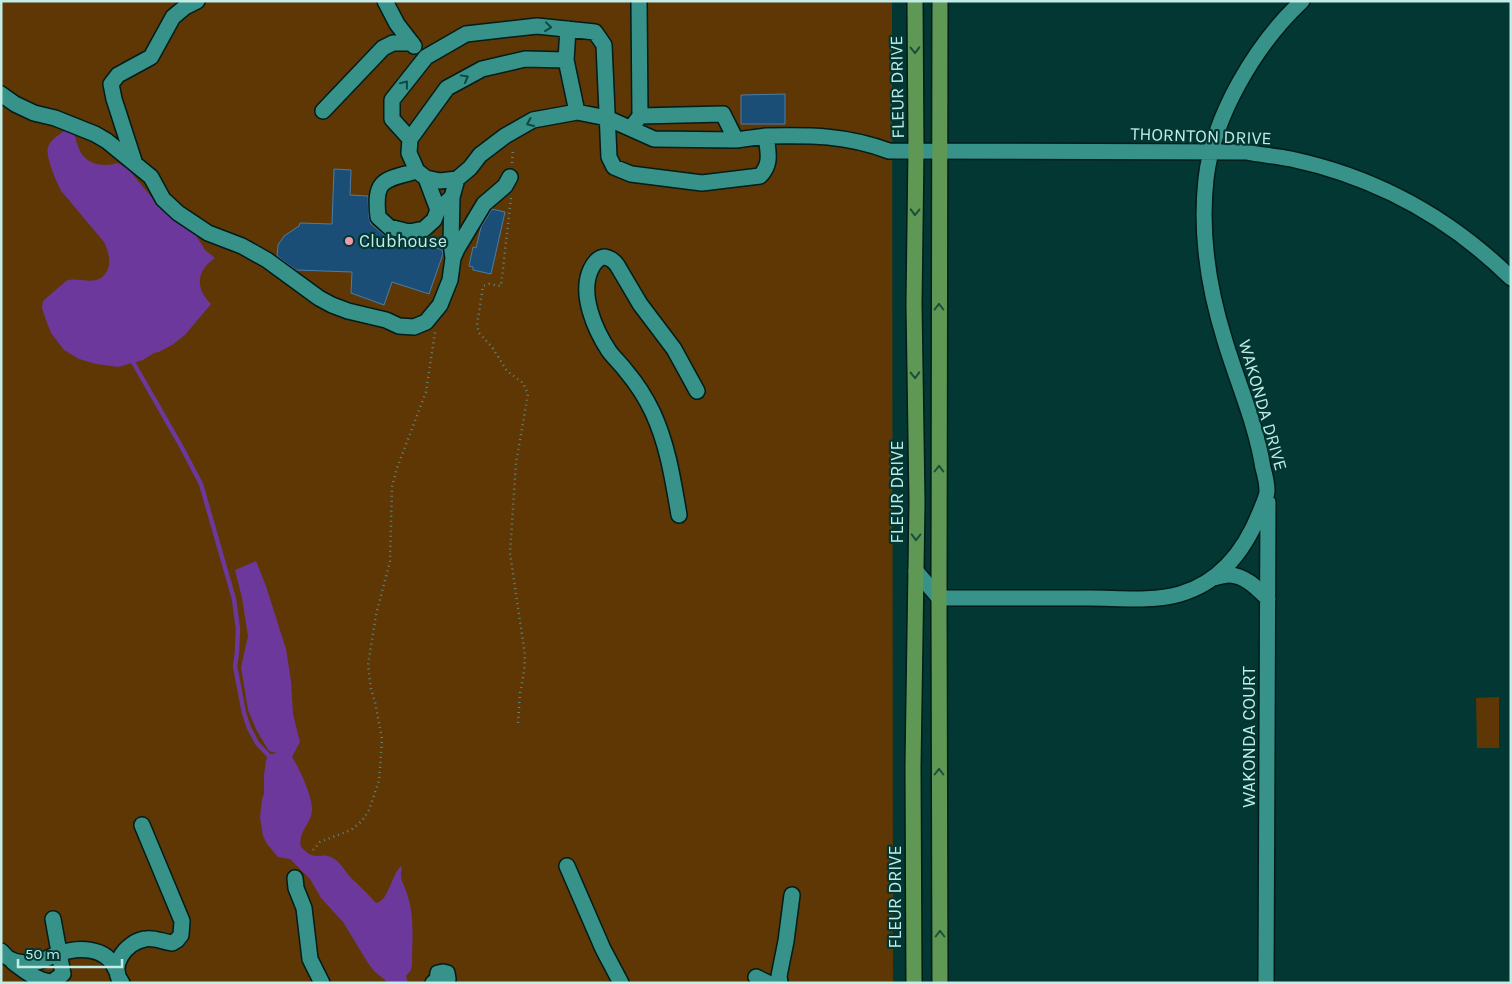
<svg xmlns="http://www.w3.org/2000/svg" width="1512" height="984" viewBox="0 0 1512 984" font-family="Karla,sans-serif">
  <style>
    .green { fill: #5e3704 }
    .water { fill: #6d389b }
    .lines { fill: none; stroke-linecap: round; stroke-linejoin: round }
    .stream { stroke: #6d389b; stroke-width: 4.5 }
    .building { fill: #1a4e76; stroke: #4a7da9 }
    .minor-casing { stroke: #011c19; stroke-width: 18 }
    .major-casing { stroke: #011c19; stroke-width: 18 }
    .path { stroke: #5a8984; stroke-width: 2.5; stroke-dasharray: 1 4; stroke-linecap: butt }
    .minor { stroke: #379289; stroke-width: 15 }
    .major { stroke: #5f9854; stroke-width: 15 }
    .oneway { stroke: #0d4944 }
    .oneway2 { stroke: #194f3b }
    .poi-dot { fill: #f29aad; stroke: #023733; stroke-width: 2 }
    .labels { text-anchor: middle; dominant-baseline: central; stroke-width: 4.5; stroke-linejoin: round; paint-order: stroke }
    .street-label { font-size: 18px; fill: #c3ece6; stroke: #023733 }
    .poi-label { font-size: 18px; fill: #c3ece6; stroke: #023733; text-anchor: start }
  </style>
  <rect width="100%" height="100%" fill="#023733"/>
  <path class="green" d="M1,1H892L893,983H1Z
    M1499,697V748H1477L1476,698Z"/>
  <path class="water" d="M68,129L73,131C75,136 76,141 78,146C83,164 102,168 118,163L129,170L153,199L194,232L205,250L215,258C196,271 195,288 211,304L185,335L172,345L159,352L154,353L143,360L118,367L96,364L79,359L64,350L51,333L47,323L42,308L43,301L66,281C78,275 99,290 108,269C111,261 108,250 104,242L62,192C57,184 45,156 48,147C50,140 62,132 68,129Z
    M256,561L266,586L286,649L291,681L293,714L300,742L292,757C299,767 313,798 312,810C312,823 297,832 301,847C316,863 319,851 333,858C341,863 345,871 351,878C360,886 368,894 376,903C389,901 391,875 401,866L402,868C399,880 404,883 407,894C415,916 412,942 412,965L411,970L406,976L408,983H386L385,980L374,971L368,963L343,922L321,898L310,879L290,859L278,857L267,844L263,836L260,817L262,799L264,794V775L266,760L270,754L277,753L269,751L257,731L248,710L241,667L248,636L242,598L235,570Z"/>
  <g class="lines">
    <path class="stream" d="M133,362L181,446L201,484L234,599L238,629L237,652L235,666L244,713L249,728L257,743L269,756"/>
  </g>
  <path class="building" d="M785,94V124H741V95Z
    M334,169L351,170L350,195L368,196L369,218L371,224L383,234L407,241L416,240L442,250L443,254L429,294L392,282L384,305L351,293L352,272L296,270L277,256L278,245L284,236L299,226L300,223L332,224Z
    M492,209L505,212L491,274L473,270V267L469,266L473,247L476,248L481,227Z"/>
  <g class="lines">
    <defs>
      <path id="minor" d="M385,1L397,24L414,46
        M639,1L640,116
        M566,60L568,29
        M1,94L15,104L34,113L55,118L95,134L107,141L151,177L163,199L178,213L208,233L242,246L267,260L319,298L332,305L348,311L386,320L399,326L414,327L426,322L440,305L450,280L453,258L457,249L484,204L505,186L510,177
        M323,111L383,48L393,43H412
        M577,112L566,60L525,59L482,69L447,88L410,139L409,153L417,171L426,178L440,181L457,179L470,168L480,155L505,136L533,120L577,112L607,118L654,139L736,140L766,136
        M631,128L640,116L723,114L736,140
        M410,139L392,119V100L426,57L466,34L537,26L595,32L604,45L609,157L614,167L631,174L702,183L760,176C772,164 768,152 766,136C811,135 846,135 889,151L1246,152C1261,155 1276,156 1291,159C1375,177 1450,218 1511,278
        M135,164L114,99L111,84L118,75L151,57L173,17L185,7L197,1
        M417,171C383,180 374,179 378,217L389,227L409,232L424,229L434,220L438,210L452,197L457,179
        M426,178L438,210
        M452,197L451,243L453,258
        M679,515C673,480 668,446 653,413C646,398 637,384 626,371C621,364 614,358 609,351C595,330 579,294 591,269C594,263 598,257 605,257C610,258 614,261 617,265L640,304L674,349L697,391
        M916,571L939,598C989,598 1039,598 1089,598C1119,598 1151,602 1180,594C1221,582 1245,550 1260,512C1262,506 1267,497 1267,491C1267,483 1265,475 1263,468C1256,424 1238,384 1225,341C1209,290 1200,233 1206,179C1213,116 1256,44 1302,1
        M1213,578C1218,577 1224,575 1229,575C1245,575 1258,589 1268,599
        M567,866L603,949L621,983
        M295,878L296,888L304,908L310,959L322,983
        M1,951C4,954 7,958 10,959C16,963 30,964 37,962C43,961 49,957 55,955C76,947 106,945 116,970
        M13,962C25,971 37,981 52,982L63,974L53,919
        M756,977L768,983
        M122,983C108,966 126,942 145,939C154,937 163,942 172,943L177,940L181,935L182,921L142,825
        M433,983L437,980L438,973L443,972L447,973L448,979L441,983L437,980
        M780,983L779,976L786,941L792,895
        M1266,983L1268,502"/>
      <path id="major" d="M940,1L939,598L940,983
        M914,983L913,767L917,502L914,304L916,150L915,1"/>
    </defs>
    <use href="#minor" class="minor-casing"/>
    <use href="#major" class="major-casing"/>
    <path class="path" d="M512,163L513,148
      M511,198L501,286L489,284L483,286L477,325L479,333L492,347L507,371L523,383L528,394L516,463L510,553L525,655L524,672L520,693L518,723
      M313,850L320,842L351,830L362,821L369,810L379,781L382,739L375,702L371,689L368,665L376,615L390,561L392,487L397,468L426,392L435,332"/>
    <use href="#minor" class="minor"/>
    <use href="#major" class="major"/>
  </g>
  <defs><path id="oneway-chevron" d="M-2-3.5L2.5 0L-2 3.5" fill="none" stroke-width="1.6" stroke-linecap="round" stroke-linejoin="round" transform="scale(1.25)"/></defs>
  <g class="oneway">
    <use href="#oneway-chevron" transform="translate(548 27) rotate(6)"/>
    <use href="#oneway-chevron" transform="translate(465 78) rotate(-29)"/>
    <use href="#oneway-chevron" transform="translate(405 84) rotate(-52)"/>
    <use href="#oneway-chevron" transform="translate(530 123) rotate(156)"/>
  </g>
  <g class="oneway2">
    <use href="#oneway-chevron" transform="translate(915 50) rotate(89)"/>
    <use href="#oneway-chevron" transform="translate(915 212) rotate(91)"/>
    <use href="#oneway-chevron" transform="translate(939 307) rotate(-90)"/>
    <use href="#oneway-chevron" transform="translate(915 375) rotate(89)"/>
    <use href="#oneway-chevron" transform="translate(939 469) rotate(-90)"/>
    <use href="#oneway-chevron" transform="translate(916 537) rotate(91)"/>
    <use href="#oneway-chevron" transform="translate(939 772) rotate(-90)"/>
    <use href="#oneway-chevron" transform="translate(940 934) rotate(-90)"/>
  </g>
  <circle class="poi-dot" cx="349" cy="241" r="5"/>
  <g class="labels">
    <g class="street-label">
      <text transform="translate(897 87) rotate(-91)">FLEUR DRIVE</text>
      <text transform="translate(1201 136) rotate(2)">THORNTON DRIVE</text>
      <text transform="translate(1263 405) rotate(74)">WAKONDA DRIVE</text>
      <text transform="translate(897 492) rotate(-90)">FLEUR DRIVE</text>
      <text transform="translate(1249 737) rotate(-90)">WAKONDA COURT</text>
      <text transform="translate(895 897) rotate(-90)">FLEUR DRIVE</text>
    </g>
    <g class="poi-label">
      <text x="359" y="241">Clubhouse</text>
    </g>
  </g>
  <rect width="1512" height="984" fill="none" stroke="#c3ece6" stroke-width="5"/>
  <path d="M18 959v8h104v-8" fill="none" stroke="#c3ece6" stroke-width="2.5"/>
  <text x="25" y="959" font-size="15" fill="#c3ece6" stroke="#023733" stroke-width="4" paint-order="stroke">50 m</text>
</svg>
